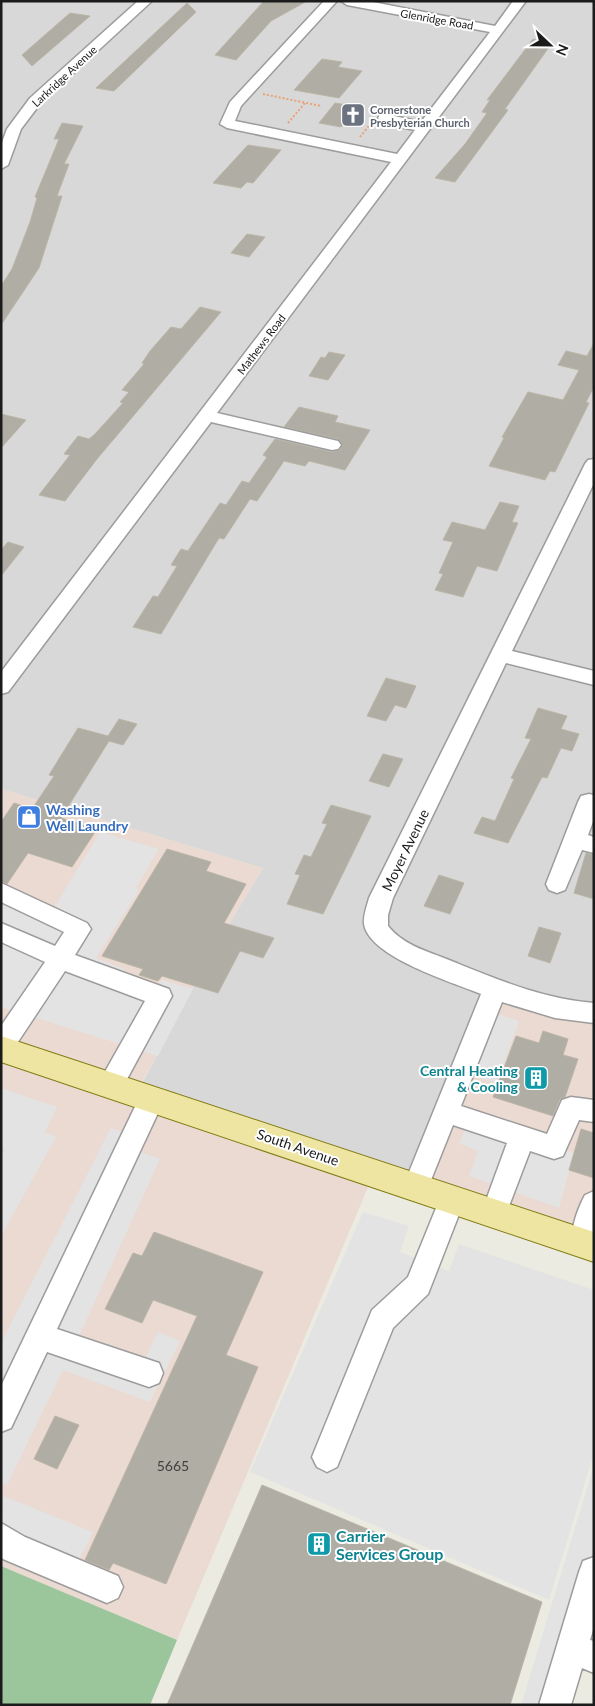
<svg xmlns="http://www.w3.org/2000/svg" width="595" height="1706" viewBox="0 0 595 1706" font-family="Lato,sans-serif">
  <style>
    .residential { fill: #d9d8d8 }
    .commercial { fill: #eadad2 }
    .forest { fill: #9bc59b }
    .parking { fill: #e3e3e3 }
    .building { fill: #b0ada5; stroke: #bbb5a6 }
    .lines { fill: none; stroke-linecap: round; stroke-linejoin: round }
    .minor-casing { stroke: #9c9c9c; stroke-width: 3 }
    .major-casing { stroke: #807c12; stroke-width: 2 }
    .path { stroke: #e7a376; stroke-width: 2; stroke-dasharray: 2 2; stroke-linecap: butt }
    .minor { fill: #fff; fill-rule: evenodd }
    .major { fill: #efe5a2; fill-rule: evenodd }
    .labels { text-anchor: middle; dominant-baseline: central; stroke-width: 4; stroke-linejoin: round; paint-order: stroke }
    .far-street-label { font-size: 11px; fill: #1b1b1b; stroke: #fff }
    .far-worship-label { font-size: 11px; font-weight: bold; fill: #5b616d; stroke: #fff; text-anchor: start }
    .shop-label { font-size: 14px; font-weight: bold; fill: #366cbe; stroke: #fff; text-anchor: start }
    .street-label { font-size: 14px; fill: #1b1b1b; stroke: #fff }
    .culture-label { font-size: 14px; font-weight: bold; fill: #0d838f; stroke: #fff; text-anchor: end }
    .near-number-label { font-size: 14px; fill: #40403e }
    .near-culture-label { font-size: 16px; font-weight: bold; fill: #0d838f; stroke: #fff; text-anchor: start }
  </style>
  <rect width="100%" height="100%" fill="#ebebe2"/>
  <path class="residential" d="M1,1H594V1013L416,1187L137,1093L209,957L263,868L1,789Z"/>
  <path class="commercial" d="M1,789L263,868L209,957L137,1092L374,1173L177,1640L1,1566Z
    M494,990L594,1013V1247L416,1187Z"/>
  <path class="forest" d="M1,1566L177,1640L150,1705H1Z"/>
  <path class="parking" d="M100,832L159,849L136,888L139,890L96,958L124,969L129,980L156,989L162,980L193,989L158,1056L1,1007V903L44,924Z
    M486,1010L519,1021L497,1083L461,1072Z
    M1,1088L57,1107L45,1132L56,1137L1,1236V1155L5,1149L1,1147Z
    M470,1120L574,1153L559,1208L469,1176L478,1151L459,1143Z
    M111,1128L133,1136L128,1148L160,1159L74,1347L140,1369L158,1332L180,1341L150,1402L63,1370L7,1485L1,1482V1343Z
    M363,1212L409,1226L400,1252L449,1271L459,1244L594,1290V1453L549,1600L250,1472Z
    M594,1465V1657L572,1648L556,1705H521Z
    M3,1496L93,1532L73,1572L1,1538Z"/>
  <path class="building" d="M264,1H307L271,21L236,60L215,55Z
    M187,3L196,12L114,91L96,88Z
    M70,13L90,16L32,66L22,55Z
    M533,39L552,43L505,109L508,110L455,182L435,178L465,144L487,113L482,112L490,100H487Z
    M322,59L342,62L338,67L362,71L339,98L294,90Z
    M335,103L359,107L341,127L319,123Z
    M62,123L83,126L64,164H69L57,196H62L39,268L1,325V286L12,269L30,222L37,198L35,197L59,139H54Z
    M248,145L281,150L253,183L247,182L241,188L213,183Z
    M247,234L265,237L249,257L231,253Z
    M200,307L221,312L97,459L65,501L39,495L70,455L64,454L78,436L89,439L95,434L123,403L120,402L129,392L122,390L144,364L142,363L150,351L171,327L181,329Z
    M594,343V387L586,402L589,403L555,472L550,471L545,480L489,466L504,438L502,437L528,392L563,400L579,370L558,365L566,351L587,356Z
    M329,352L345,355L328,380L309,376L321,357L325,358Z
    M299,407L338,416L335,422L370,430L345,470L309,461L305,466L284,461L257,501L250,499L224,539L219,538L161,634L133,627L153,596L158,597L177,566L171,565L181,549L188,551L220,503L226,505L242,481L249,483L267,457L263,455L275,439L332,452L340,450L343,445L338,439L284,427Z
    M1,414L26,420L1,448Z
    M500,502L519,506L512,522L518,523L497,571L477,566L463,597L435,590L443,574L439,573L453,542L443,540L452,522L485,530Z
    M8,542L24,547L1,576V550Z
    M386,678L416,686L406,708L395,705L386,721L367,716Z
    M538,708L567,716L561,729L579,734L572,751L561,748L547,778L542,777L508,843L474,833L482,817L495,821L514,779L511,778L531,739L525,738Z
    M119,719L137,724L123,745L109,741L61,818L97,829L72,867L28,853L7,884L1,881V822L14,803L32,809L54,776L49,775L78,728L108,736Z
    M383,754L403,759L389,787L369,781Z
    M331,805L371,816L323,914L287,904L300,875L295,874L304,855L311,857L327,824L322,823Z
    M167,849L211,862L206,871L246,884L224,923L274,938L263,958L240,951L218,993L162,976L158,981L139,975L143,969L102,956Z
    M586,853L594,855V899L574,893Z
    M439,875L464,883L450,914L424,906Z
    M539,927L561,933L550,963L528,956Z
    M543,1031L568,1039L563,1055L578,1059L565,1097L560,1099L553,1116L493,1097L516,1036L539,1043Z
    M581,1129L594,1133V1178L569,1170Z
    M154,1232L263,1272L226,1355L258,1367L166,1584L113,1563L109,1570L85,1560L197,1316L153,1300L142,1323L105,1309L133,1253L142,1256Z
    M55,1416L79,1425L57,1469L34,1459Z
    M262,1485L542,1602L510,1705H167Z"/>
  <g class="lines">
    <defs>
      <path id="minor" d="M138,1H152L40,104L21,129L8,165L1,169V145L7,129L30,98Z
        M324,1H337L241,106L235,121L397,154L415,130L385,124L378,118L380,115L385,114L421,122L490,32L347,5L341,1H368L495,26L513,1H526L217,413L338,441L341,445L338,449L332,450L211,422L8,692L1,694V672L391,162L227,128L220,124L230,102Z
        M594,459V483L512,651L594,671V685L506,663L393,898L388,915V926C405,947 431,952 454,962C501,981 544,999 594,1003V1023L555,1018L502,1002L461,1106L547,1134L562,1100L571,1097L594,1100V1122L579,1120L563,1156L554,1159L530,1151L503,1222L494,1226L485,1222L481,1214L507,1143L453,1125L425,1195L416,1199L407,1195L403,1187L481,994C452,982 369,957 364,924C363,916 367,906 369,898L585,464L588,460Z
        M589,794L594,795V819L588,835L594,837V853L582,850L565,890L557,893L549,890L546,884L578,802L581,796Z
        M1,883L87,923L91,929L75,955L169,989L172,996L120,1092L111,1095L102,1092L98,1084L145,1001L65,971L10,1054L1,1057V1026L45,962L1,942V923L55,946L64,932L1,902Z
        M152,1087L161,1090L165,1098L57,1329L159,1363L163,1373L159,1383L149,1387L47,1352L11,1428L1,1432V1386L143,1090Z
        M452,1187L461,1191L465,1199L428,1294L393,1328L337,1467L327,1472L317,1467L312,1457L372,1310L408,1277L443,1191Z
        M594,1191V1252L584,1256L574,1253C567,1237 577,1210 585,1195Z
        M1,1523L25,1537L118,1576L123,1587L118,1598L107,1603L3,1559L1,1557Z
        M594,1557V1627L590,1640L594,1641V1673L582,1668L571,1705H539L579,1572L583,1561Z"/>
      <path id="major" d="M1,1036L594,1232V1262L1,1062Z"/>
    </defs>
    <use href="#minor" class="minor-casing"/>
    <use href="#major" class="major-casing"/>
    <path class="path" d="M263,94L321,106
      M288,123L305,103
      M360,137L372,122"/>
    <use href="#minor" class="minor"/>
    <use href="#major" class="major"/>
  </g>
  <defs>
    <symbol id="church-square" viewBox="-11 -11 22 22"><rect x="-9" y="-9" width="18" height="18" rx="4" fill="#6b7280" stroke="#fff"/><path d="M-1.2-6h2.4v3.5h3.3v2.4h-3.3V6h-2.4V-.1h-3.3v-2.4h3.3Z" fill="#fff"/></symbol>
    <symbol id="shop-square" viewBox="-11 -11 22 22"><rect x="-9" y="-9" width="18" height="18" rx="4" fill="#3f7fe0" stroke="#fff"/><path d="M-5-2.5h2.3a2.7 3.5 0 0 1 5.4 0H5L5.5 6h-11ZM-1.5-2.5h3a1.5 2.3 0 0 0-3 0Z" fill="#fff"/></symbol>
    <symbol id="building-square" viewBox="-11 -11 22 22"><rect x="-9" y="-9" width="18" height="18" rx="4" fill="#0f9aa8" stroke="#fff"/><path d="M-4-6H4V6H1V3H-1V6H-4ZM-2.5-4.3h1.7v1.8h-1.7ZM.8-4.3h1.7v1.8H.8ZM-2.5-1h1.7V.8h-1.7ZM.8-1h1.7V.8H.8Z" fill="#fff"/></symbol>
  </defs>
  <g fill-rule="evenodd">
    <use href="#church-square" x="339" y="101" width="28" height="28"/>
    <use href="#shop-square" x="15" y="803" width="28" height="28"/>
    <use href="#building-square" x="522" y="1064" width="28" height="28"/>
    <use href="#building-square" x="305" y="1530" width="28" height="28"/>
  </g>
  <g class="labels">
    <g class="far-street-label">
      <text transform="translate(437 19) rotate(10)">Glenridge Road</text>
      <text transform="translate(64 76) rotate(-43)">Larkridge Avenue</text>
      <text transform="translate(261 344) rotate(-53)">Mathews Road</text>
    </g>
    <g class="far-worship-label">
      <text x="370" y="109">Cornerstone<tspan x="370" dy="13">Presbyterian Church</tspan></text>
    </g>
    <g class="shop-label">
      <text x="46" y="809">Washing<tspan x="46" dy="16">Well Laundry</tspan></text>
    </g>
    <g class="street-label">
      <text transform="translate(405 850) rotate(-64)">Moyer Avenue</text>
      <text transform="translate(298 1147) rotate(19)">South Avenue</text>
    </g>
    <g class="culture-label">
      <text x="518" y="1070">Central Heating<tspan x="518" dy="16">&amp; Cooling</tspan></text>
    </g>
    <g class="near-number-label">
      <text x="173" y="1465">5665</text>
    </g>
    <g class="near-culture-label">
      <text x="336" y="1535">Carrier<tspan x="336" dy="18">Services Group</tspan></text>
    </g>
  </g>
  <rect width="595" height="1706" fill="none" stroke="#1b1b1b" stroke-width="5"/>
  <g transform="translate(550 45) rotate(112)" stroke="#ffffff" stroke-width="4" paint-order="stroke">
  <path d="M0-4L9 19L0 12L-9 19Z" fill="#1b1b1b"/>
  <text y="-8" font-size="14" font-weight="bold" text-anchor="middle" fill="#1b1b1b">N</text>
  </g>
</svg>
